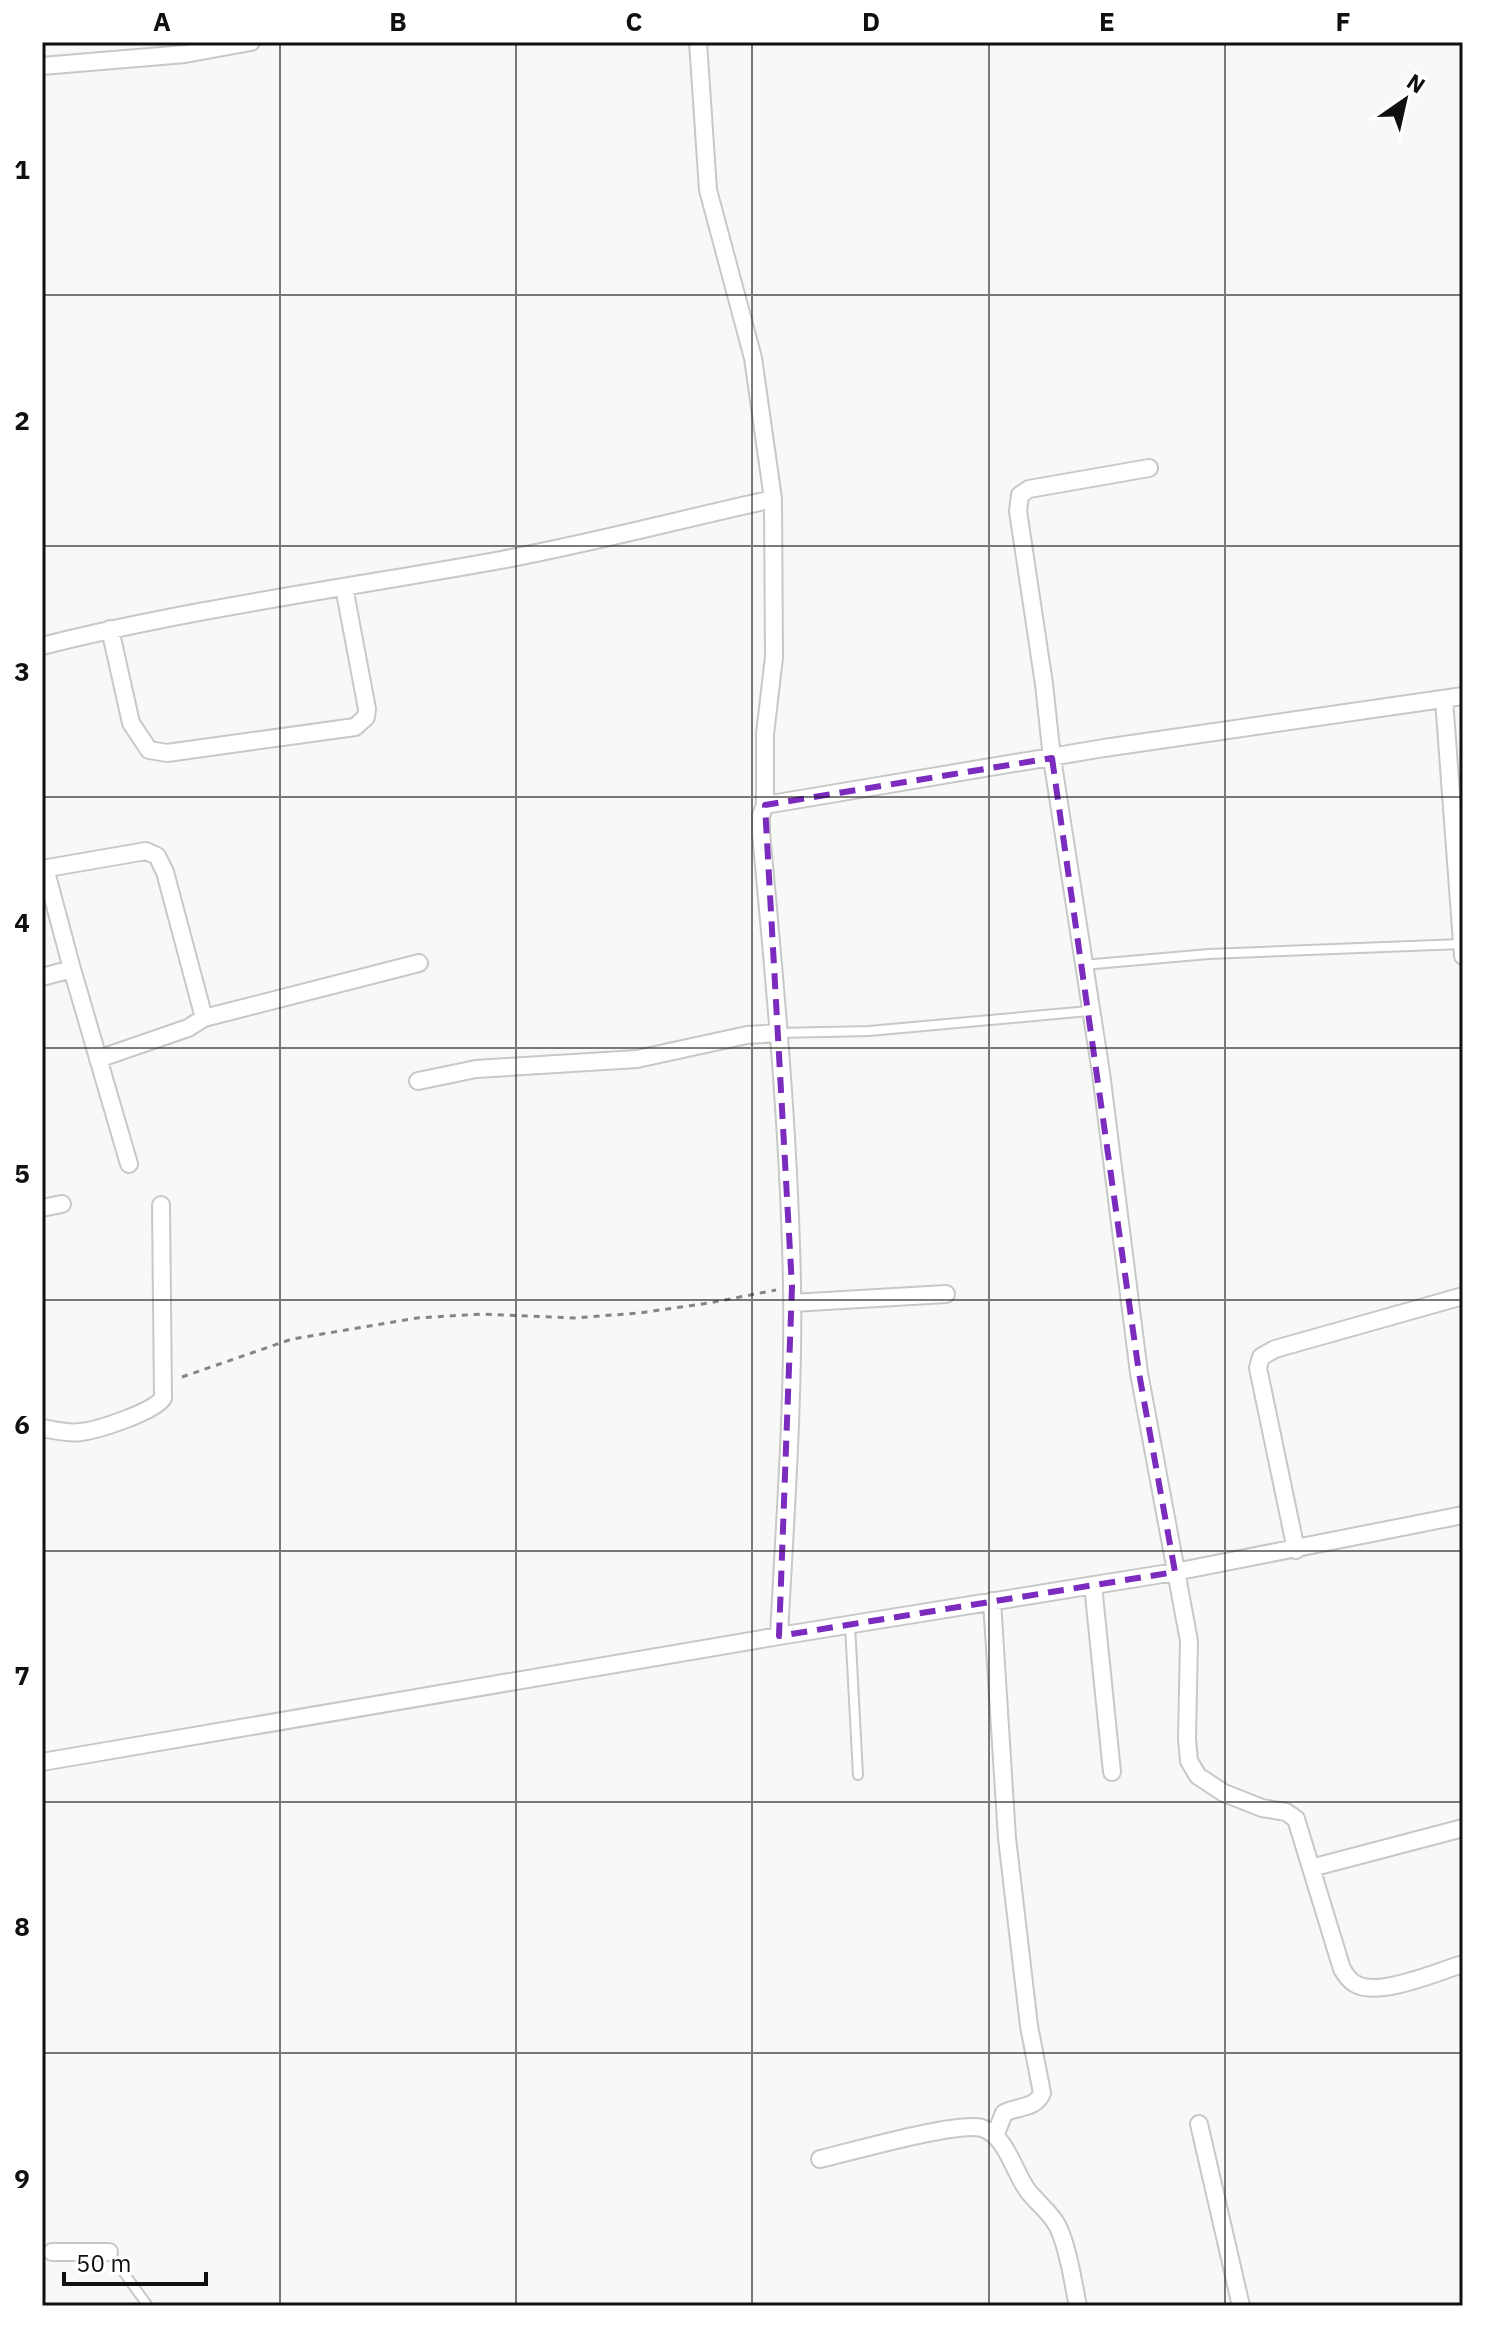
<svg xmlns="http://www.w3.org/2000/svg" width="1505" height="2348" viewBox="0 0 1505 2348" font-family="'IBM Plex Sans',sans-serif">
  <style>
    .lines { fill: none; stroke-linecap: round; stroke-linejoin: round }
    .service-casing { stroke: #c6c9c6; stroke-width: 12 }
    .minor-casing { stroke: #c6c9c6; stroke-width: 20 }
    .path { stroke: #848684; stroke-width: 3; stroke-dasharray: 6 6; stroke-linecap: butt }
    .service { stroke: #fff; stroke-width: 8 }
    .minor { stroke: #fff; stroke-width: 16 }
    .marked { fill: none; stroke: #7b2cbf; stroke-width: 6; stroke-dasharray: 16 10; stroke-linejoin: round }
    .grid { fill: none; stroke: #0f100f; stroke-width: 2; stroke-opacity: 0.55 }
    .neatline { fill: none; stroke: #0f100f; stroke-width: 3 }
    .grid-label { font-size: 26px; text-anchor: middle; font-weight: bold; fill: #0f100f }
  </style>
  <rect width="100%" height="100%" fill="#f6f9f6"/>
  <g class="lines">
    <defs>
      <path id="service" d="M1083,965L1209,954L1461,944
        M779,1033L869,1031L1089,1011
        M850,1625L858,1775
        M109,2252L148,2306"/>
      <path id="minor" d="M698,42L708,190L753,358L773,499L774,657L765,734V805
        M42,66L185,54L251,42
        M1149,468L1029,489L1020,495L1018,511L1044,684L1052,758L1101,1073L1139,1373L1189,1641L1187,1739L1189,1761L1198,1776L1224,1793L1262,1808L1286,1812L1296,1819L1342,1969C1345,1974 1349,1980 1354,1983C1376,1999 1439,1971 1463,1964
        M110,629L131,723L149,750L167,753L355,727L366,717L367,709L344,587
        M42,646C193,608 347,588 501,560C592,543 682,519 773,499
        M1444,699L1463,956
        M45,868L72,969L129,1164
        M42,869L146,851L157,856L165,872L204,1018L188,1028L98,1059
        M42,977L72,969
        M204,1018L419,963
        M418,1081L476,1069L637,1059L747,1035L778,1033
        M42,1208L62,1204
        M792,1303L946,1294
        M42,1428C55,1430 67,1434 81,1432C98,1430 154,1412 163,1398L161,1205
        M1296,1550L1258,1368L1261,1357L1275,1349L1463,1296
        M1093,1585L1112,1772
        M992,1601L1007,1838L1029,2026L1042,2093C1036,2109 1017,2106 1004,2113L995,2136
        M779,1636C785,1518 794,1400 792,1283C789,1133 775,983 761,833V815L765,805L1104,748L1463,696
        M42,1762L779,1636L1175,1572L1463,1515
        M1311,1868L1463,1828
        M1199,2124L1241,2306
        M820,2159C851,2152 957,2121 982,2128C1007,2136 1014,2173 1028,2191C1040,2206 1055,2216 1061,2234C1070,2257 1073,2283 1078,2306
        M52,2252H109"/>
    </defs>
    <use href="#service" class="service-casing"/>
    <use href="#minor" class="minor-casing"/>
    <path class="path" d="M182,1377L292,1339L417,1318L482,1314L574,1318L639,1313L709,1303L776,1290"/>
    <use href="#service" class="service"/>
    <use href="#minor" class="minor"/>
  </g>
  <path class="marked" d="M1052,758L1139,1373L1175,1572L779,1636L792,1287L765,805Z"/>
  <path class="grid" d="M280,42V2306M516,42V2306M752,42V2306M989,42V2306M1225,42V2306M42,295H1463M42,546H1463M42,797H1463M42,1048H1463M42,1300H1463M42,1551H1463M42,1802H1463M42,2053H1463"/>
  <rect width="1505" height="2348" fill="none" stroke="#ffffff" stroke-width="88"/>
  <g transform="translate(1405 100) rotate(34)" stroke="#ffffff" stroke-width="6" paint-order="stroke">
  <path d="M0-6L14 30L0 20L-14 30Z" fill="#0f100f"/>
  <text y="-12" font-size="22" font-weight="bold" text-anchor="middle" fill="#0f100f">N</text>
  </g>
  <path d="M64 2272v12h142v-12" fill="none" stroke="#0f100f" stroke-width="4"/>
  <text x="76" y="2272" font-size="24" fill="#0f100f" stroke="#ffffff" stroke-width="6" paint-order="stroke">50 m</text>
  <rect x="44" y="44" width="1417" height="2260" class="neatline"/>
  <g class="grid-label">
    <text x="162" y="31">A</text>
    <text x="398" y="31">B</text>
    <text x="634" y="31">C</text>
    <text x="871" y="31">D</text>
    <text x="1107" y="31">E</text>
    <text x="1343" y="31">F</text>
    <text x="22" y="179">1</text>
    <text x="22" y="430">2</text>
    <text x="22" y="681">3</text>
    <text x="22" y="932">4</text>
    <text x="22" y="1183">5</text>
    <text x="22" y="1434">6</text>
    <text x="22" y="1685">7</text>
    <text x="22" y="1936">8</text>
    <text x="22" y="2188">9</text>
  </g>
</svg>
